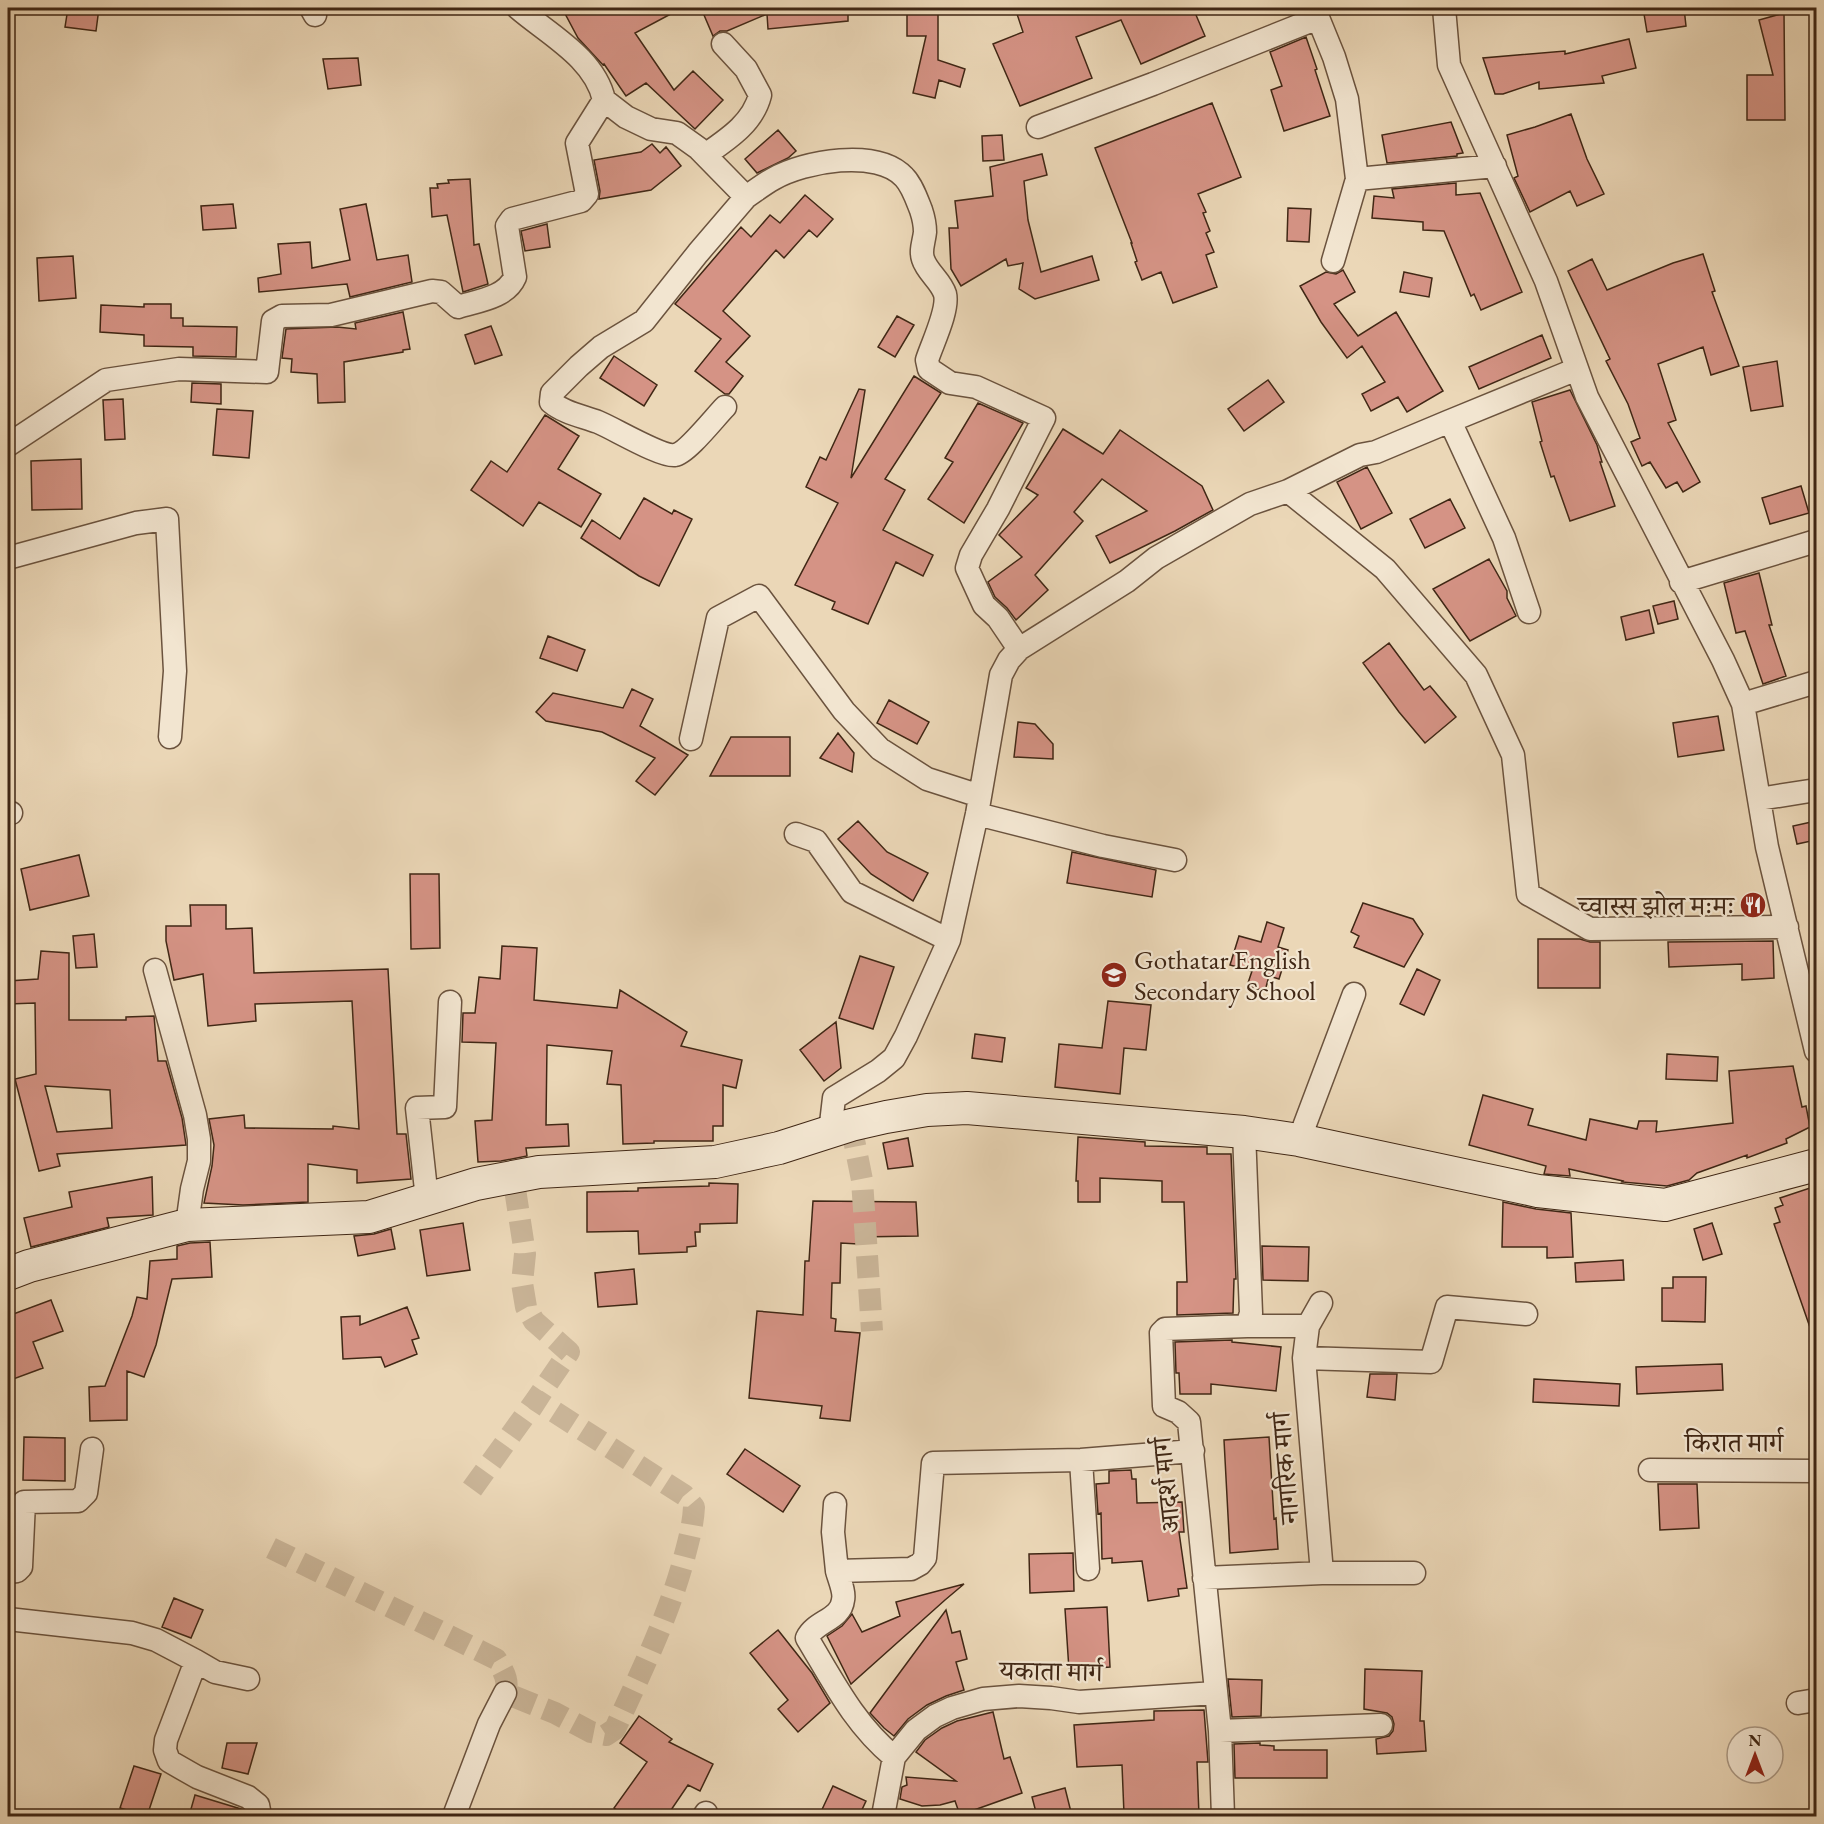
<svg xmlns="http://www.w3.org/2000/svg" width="1824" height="1824" viewBox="0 0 1824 1824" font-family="'EB Garamond','Noto Serif Devanagari',serif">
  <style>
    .building { fill: #d59385; stroke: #402715; stroke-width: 1.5; fill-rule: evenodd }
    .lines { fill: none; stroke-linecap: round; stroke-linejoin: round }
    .street-tunnel { stroke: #c9b497; stroke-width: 22; stroke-dasharray: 22 11; stroke-linecap: butt }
    .street-casing { stroke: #6b533e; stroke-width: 25 }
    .secondary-casing { stroke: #402715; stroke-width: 34 }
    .street { stroke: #f2e5d0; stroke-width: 22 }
    .secondary { stroke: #f2e5d0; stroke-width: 32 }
    .labels { text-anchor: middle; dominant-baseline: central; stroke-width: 4.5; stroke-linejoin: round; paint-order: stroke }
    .poi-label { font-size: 27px; fill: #402715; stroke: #f2e5d0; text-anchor: end }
    .street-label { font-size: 27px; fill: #402715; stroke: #f2e5d0 }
  </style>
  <rect width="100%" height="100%" fill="#ebd7b7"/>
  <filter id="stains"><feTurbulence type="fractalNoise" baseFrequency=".00333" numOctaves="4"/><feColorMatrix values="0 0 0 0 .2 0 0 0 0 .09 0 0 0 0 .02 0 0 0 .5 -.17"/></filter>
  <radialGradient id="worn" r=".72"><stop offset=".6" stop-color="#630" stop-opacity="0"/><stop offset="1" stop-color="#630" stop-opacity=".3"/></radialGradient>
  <path class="building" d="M68,8H99L96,31L65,27Z
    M562,8H682L635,33L674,90L693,71L723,100L695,129L646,83L626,96L604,64L603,65L578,38Z
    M701,8H848V21L768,29L767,14L727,31H720L713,36Z
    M907,8H938V60L965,69L960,87L939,80L935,98L913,93L926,36H907Z
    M1015,8H1193L1205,36L1141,64L1121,20L1076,37L1092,78L1020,106L993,44L1023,32Z
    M1643,8H1684L1686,26L1647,32Z
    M1784,13L1785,120H1747V75H1773L1759,20Z
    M1306,37L1317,69L1315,70L1330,116L1284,131L1271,90L1282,86L1270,52Z
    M1629,39L1636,68L1602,76L1604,83L1539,89V82L1503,94H1495L1483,58L1565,51V54Z
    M358,58L361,85L328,89L323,59Z
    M1212,103L1241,177L1198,194L1206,212L1203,213L1210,231L1206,233L1214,252L1206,255L1217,287L1173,303L1161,272L1142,280L1135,262L1137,261L1131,243H1132L1095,148Z
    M1571,114L1587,159L1604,194L1577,206L1570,191L1530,212L1514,178L1518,176L1507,135L1535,127Z
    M1451,122L1463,153L1457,154V156L1387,163L1382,135Z
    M778,130L796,151L788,158L757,173L745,159Z
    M1002,135L1004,160L983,161L982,136Z
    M652,144L660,153L666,147L681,166L651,190L599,199L600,191L594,160L641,152Z
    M1042,154L1047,175L1024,181L1028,220L1041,272L1092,256L1099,280L1035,299L1019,289L1023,263L1008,266L1006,259L961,286L951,269L949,228H958L955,201L993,196L990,167Z
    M470,179L474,245L479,244L488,284L463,292L447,215L432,217L430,188H438L437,184L449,183L448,180Z
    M1456,183V195L1480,193L1522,292L1481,310L1474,294L1471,296L1444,231L1423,230V222L1372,218L1374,196L1394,198L1392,189Z
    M805,195L833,219L817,237L809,230L784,258L776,250L723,311L750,336L726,362L743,376L729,394H725L695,371L721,339L675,304L741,227L751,237L770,215L780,223Z
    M233,204L236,228L203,230L201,206Z
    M366,204L377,260L408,255L412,282L350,297L347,284L259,292L258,278L281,274L278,244L310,242L312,268L350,260L340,209Z
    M1288,208L1311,209L1309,242L1287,241Z
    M547,224L550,247L525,251L521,231Z
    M1703,254L1715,291L1712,292L1739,366L1711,375L1703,347L1658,364L1676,420L1668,423L1700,482L1683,492L1677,482L1666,488L1650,462L1642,466L1631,442L1640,438L1628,404L1606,361L1610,359L1568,271L1592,259L1607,290L1673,263Z
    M73,256L76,298L39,301L37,258Z
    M1343,270L1355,292L1334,304L1358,336L1396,312L1443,391L1407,412L1398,397L1371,411L1362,394L1385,382L1362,346L1347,358L1321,322L1300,286L1326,272L1336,274Z
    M1404,272L1432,278L1429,297L1400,292Z
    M144,304H171V318H183V326L237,327L236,357L193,356V347L144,346V335L100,332L101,305L144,307Z
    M403,312L410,349L403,350V352L344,362L345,402L318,403L317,374L291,372L292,359L282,358L286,329L337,327L356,329L355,323Z
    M897,316L914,325L895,357L878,347Z
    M491,326L502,355L475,364L465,335Z
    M1542,335L1551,358L1479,389L1469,367Z
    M614,356L657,385L644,406L600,378Z
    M1777,361L1783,406L1751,411L1743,367Z
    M914,376L941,393L885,479L905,490L883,530L933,555L923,576L896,562L868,624L832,609L835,602L795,585L838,503L806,487L820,457L826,460L859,389L865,390L851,478Z
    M1268,380L1284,402L1244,431L1228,409Z
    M192,383L221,384V404L191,402Z
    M1570,390L1597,445L1602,462H1600L1615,506L1570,521L1554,476L1551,477L1540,442L1542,441L1532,402Z
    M123,399L125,439L105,440L103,400Z
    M978,403L1023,423L964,523L928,499L953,462L945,458Z
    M217,409L253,411L249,458L213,455Z
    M545,415L579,436L558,469L601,494L581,527L539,502L523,526L471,490L491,461L507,472Z
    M1063,429L1103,454L1120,430L1202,486L1213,510L1175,531L1110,563L1096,536L1147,511L1102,479L1074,512L1083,521L1035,575L1048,590L1016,620L1007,608L995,597L988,582L1022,557L999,535L1038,495L1026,488Z
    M81,459L82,509L32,510L31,461Z
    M1367,467L1392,513L1361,529L1337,482Z
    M1801,486L1809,513L1770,524L1762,498Z
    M644,498L672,514L674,510L692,519L659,586L639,576L581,538L592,520L620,539Z
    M1450,499L1465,528L1425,548L1410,519Z
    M1489,559L1507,591V598L1516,616L1470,641L1433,589Z
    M1759,573L1772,625H1769L1786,676L1763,684L1745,631L1736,633L1724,583Z
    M1674,601L1678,619L1658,624L1653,606Z
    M1649,610L1654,633L1626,640L1621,617Z
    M548,636L585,650L577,671L540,658Z
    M1389,643L1424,690L1430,686L1456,717L1425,743L1399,712L1363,663Z
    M632,689L653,699L640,726L688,755L655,795L636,781L655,758L602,732L546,721L536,712L553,693L623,708Z
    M889,700L929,722L917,744L877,723Z
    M1718,716L1724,750L1678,757L1673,723Z
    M1018,722L1035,724L1053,744V759L1014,757Z
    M838,733L854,753L852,772L820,758Z
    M731,737H790V776H710Z
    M858,821L887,852L928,873L913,901L871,874L838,839Z
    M1816,821V840L1797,844L1793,826Z
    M1072,852L1156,870L1152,897L1067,883Z
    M79,855L89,896L30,910L21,869Z
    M410,874H439L440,948L411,949Z
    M1363,903L1413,919L1423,934L1404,967L1354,947L1359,936L1351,932Z
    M190,905H226V929L252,928L254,973L388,969L397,1134H406L411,1179L357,1183V1170L308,1164V1202L243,1205L204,1203L212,1166L214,1145L209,1119L244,1115L245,1128L333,1129V1126L359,1129L352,1001L255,1004L256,1021L208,1026L203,974L174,980L166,941V926H191Z
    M1267,922L1284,928L1278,947L1288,950L1279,979L1269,976L1265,991L1247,986L1252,971L1230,965L1239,936L1261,942Z
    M94,934L97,967L76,968L73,936Z
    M1538,939H1580L1590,942H1600V988H1538Z
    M1773,941L1774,978L1742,980V964L1669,967L1668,942Z
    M502,946L537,948L534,1000L617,1008L620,990L687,1032L681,1046L742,1060L736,1088L723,1085V1126H713V1141H654V1143L623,1144L621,1085L607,1084L612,1051L547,1045L546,1125L568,1124L569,1146L526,1148L527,1156L501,1161L478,1162L475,1121L492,1120L496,1043L462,1042L463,1013H475L479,977L500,979Z
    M41,951L69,953V1020H126V1017L154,1016L158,1061H166L182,1118L186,1145L57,1154L60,1166L39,1171L15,1079L36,1074L35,1003L8,1004V981L38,979ZM45,1086L110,1090L112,1128L57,1132Z
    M860,956L894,967L873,1029L839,1018Z
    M1417,969L1440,980L1424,1015L1400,1004Z
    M1108,1001L1151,1005L1146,1050L1124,1048L1120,1094L1055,1087L1059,1044L1102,1048Z
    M836,1022L841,1068L824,1081L800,1050Z
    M975,1034L1005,1038L1002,1062L972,1058Z
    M1667,1054L1718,1057L1717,1081L1666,1079Z
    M1793,1066L1802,1107L1806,1106L1810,1127L1786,1139L1787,1143L1747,1158V1155L1697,1173L1689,1180L1667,1186L1622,1182L1623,1181L1569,1169L1570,1176L1544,1174L1546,1166L1469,1145L1483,1095L1533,1109L1528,1125L1586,1140L1590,1119L1637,1129L1639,1121H1657L1656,1132L1733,1123L1729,1071Z
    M1078,1137L1145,1142V1146L1207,1147V1154H1231L1236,1279H1234L1233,1313L1177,1315V1282H1187L1184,1202H1162V1181L1100,1178V1202H1078V1181H1076Z
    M908,1138L913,1166L888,1169L883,1143Z
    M152,1177L153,1215L107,1218L109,1227L31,1247L24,1218L72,1207L69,1192Z
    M709,1183L738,1184L737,1223L700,1224V1232H695L696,1246L687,1247V1252L639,1254L638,1231L587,1232V1192L638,1191V1188L709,1186Z
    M1816,1186V1336H1813L1774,1224L1780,1222L1775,1208L1783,1205L1780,1198Z
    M813,1201L916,1202L918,1236L858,1237V1244L841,1243L840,1283H832L831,1318L836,1319L835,1331L860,1333L850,1421L820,1418L822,1406L749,1398L757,1311L803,1315L805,1261H809Z
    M1503,1202L1536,1209L1571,1213L1573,1257L1547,1258V1247H1502Z
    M463,1223L470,1270L427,1276L420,1230Z
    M1712,1223L1722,1254L1703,1260L1694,1229Z
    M391,1229L395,1249L358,1256L354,1236L374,1234Z
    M210,1242L212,1277L172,1279L156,1345L144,1377L127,1371V1420L90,1421L89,1387L105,1386L132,1316L137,1297L147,1299L150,1261L177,1259V1246L190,1243Z
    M1262,1246L1309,1247L1308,1281L1263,1280Z
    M1623,1260L1624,1280L1576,1282L1575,1263Z
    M634,1269L637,1304L598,1307L595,1273Z
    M1673,1277H1706L1705,1322L1662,1321V1288H1673Z
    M51,1300L63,1331L33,1342L43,1368L8,1381V1316Z
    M407,1307L419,1338L412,1340L417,1354L385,1367L381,1357L343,1359L341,1317L360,1316V1325Z
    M1232,1340V1342L1281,1347L1276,1391L1211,1384V1394H1180L1179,1373H1176L1175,1342Z
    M1722,1364L1723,1390L1637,1394L1636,1367Z
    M1370,1374H1397L1395,1400L1367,1397Z
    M1534,1379L1620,1384L1619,1406L1533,1402Z
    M24,1437L65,1438V1481L23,1480Z
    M1269,1437L1274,1519L1276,1518L1278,1549L1230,1553L1224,1440Z
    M745,1449L800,1486L783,1512L727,1474Z
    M1131,1470L1132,1479H1136L1137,1503L1182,1502L1184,1532H1179L1187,1588L1178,1589L1179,1596L1148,1601L1142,1561L1112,1563V1558L1102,1559L1101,1513L1098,1514L1096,1484L1109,1483V1471Z
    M1658,1484H1697L1699,1528L1660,1530Z
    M1073,1553L1074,1591L1030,1593L1029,1554Z
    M964,1584L945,1600L851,1684L827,1636L842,1626L852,1614L862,1632L900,1616L896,1602Z
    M174,1598L203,1610L191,1638L162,1627Z
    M1107,1607L1110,1667L1069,1670L1065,1609Z
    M946,1610L952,1633L960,1631L967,1659L956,1662L964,1690L946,1696L927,1705L908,1719L894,1736L884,1728L870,1713Z
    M778,1630L812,1673L830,1703L798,1732L778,1709L788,1700L750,1653Z
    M1365,1669L1422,1671L1420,1721H1424L1426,1751L1377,1754L1376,1739L1389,1736L1393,1731L1394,1724L1392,1717L1387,1713L1364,1709Z
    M1228,1679L1262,1680L1261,1716L1232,1717Z
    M1204,1710L1208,1762H1197L1199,1816H1173V1813L1124,1814L1122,1765L1077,1767L1074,1725L1154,1720V1711Z
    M993,1712L1004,1759L1010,1757L1022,1793L960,1815L955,1801L940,1805L922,1806L900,1799L902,1787L907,1785L906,1777L956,1781L916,1752L925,1740L942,1728L957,1721Z
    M639,1716L672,1739L669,1742L713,1764L700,1791L688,1785L667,1816H626L614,1808L647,1762L620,1743Z
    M227,1743H257L248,1774L222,1768Z
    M1260,1743V1745L1274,1746V1750H1327V1778H1235L1234,1744Z
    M134,1766L161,1774L147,1816L120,1808Z
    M833,1786L866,1801L859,1816H819Z
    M1065,1788L1072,1816H1037L1032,1797Z
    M195,1795L241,1809L246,1812V1816H189Z"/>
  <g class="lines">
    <path class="street-tunnel" d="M851,1125L862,1180L872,1331
      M472,1489L536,1400
      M271,1548L496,1659C503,1671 510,1680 505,1693L555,1713L591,1732L606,1735L615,1729C640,1674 667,1620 683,1562C688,1543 693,1526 694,1507L684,1495L536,1400L569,1352L534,1321L526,1307L522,1283L525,1254L513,1176"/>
    <defs>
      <path id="street" d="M311,8L315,15
        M1314,8L1334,57L1347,99L1357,179L1495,166
        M1444,8L1449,65L1546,281L1587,397L1723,660L1743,704L1767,847L1816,1051
        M604,100L626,117L651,129L677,133L698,148L746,197C755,191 764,184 773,179C804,161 877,148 904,177C912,185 917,200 921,210C923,216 925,225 925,232C924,242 920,250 923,259C927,272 941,281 945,294C949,310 932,344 927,360L929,369L950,383L976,387L1044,418L998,509L971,555L967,568L984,605L998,618L1019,649
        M1038,127L1153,84L1318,18
        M705,155C728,139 753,123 760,95L746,69L723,44
        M1333,261L1357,179
        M725,407C715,417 687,453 675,455C661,457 613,428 598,422C582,416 564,413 551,402L552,393L579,366L601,347L644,321L698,253L746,197
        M1450,421L1577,369
        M8,445L106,380L179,369L267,372L273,321L282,316L331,315L432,291L441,292L458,307C477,301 506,298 515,277L507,226L512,219L581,201L587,194L577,143L604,100C595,58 548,34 518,8
        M1288,491L1360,455L1376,452L1450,421L1504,538L1529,612
        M8,558L136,523L167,519L175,671L170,737
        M1681,582L1816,541
        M1743,704L1816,682
        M691,739L718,618L759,596L844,711L880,749L927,779L980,796
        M1759,799L1816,790
        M8,814L11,813
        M977,814L1103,846L1175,860
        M796,834L816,841L852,892L949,940
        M155,970L195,1115L199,1139V1161L192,1189L187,1225
        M830,1132L834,1098L878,1071L894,1058L906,1036L949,940L977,814L1001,675L1009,660L1019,649L1127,581L1156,558L1250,504L1288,491L1385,569L1476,675L1513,755L1528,894L1590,929L1787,927
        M1299,1140L1354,994
        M427,1199L417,1108L445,1107L450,1002
        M1247,1326H1308L1304,1358L1322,1573
        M1308,1326L1321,1303
        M1304,1358L1431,1362L1447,1307L1526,1314
        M1081,1460L1088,1569
        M1650,1470L1816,1471
        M835,1504L833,1532L837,1571
        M8,1572L17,1571L21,1567L24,1502L78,1501L86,1493L92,1449
        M1204,1578L1322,1573H1414
        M8,1619L132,1633L156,1640L196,1661L166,1740L165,1750L169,1761L197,1777L248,1797L258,1805L260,1816
        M196,1661L215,1672L248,1679
        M1798,1703L1816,1700
        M1220,1731L1381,1725
        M894,1757C854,1724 833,1681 807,1638C815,1621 841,1620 843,1600C845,1592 839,1579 837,1571L911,1569L920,1564L925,1558L933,1463L1081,1460L1193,1451
        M454,1816L489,1724L505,1693
        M704,1816L706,1813
        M883,1816L894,1757L916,1730L935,1716L952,1708L983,1699L1019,1696L1051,1698L1079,1702L1215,1693
        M1223,1816L1220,1731L1189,1422L1178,1412L1164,1406L1161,1333L1165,1329L1247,1326L1251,1313L1244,1132"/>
      <path id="secondary" d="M8,1274L29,1266L187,1225L369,1217L476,1184L539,1172L715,1162L779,1148L851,1125L886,1117L927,1110L967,1108L1244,1132L1299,1140L1538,1191L1665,1205L1816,1165"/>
    </defs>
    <use href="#street" class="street-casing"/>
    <use href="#secondary" class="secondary-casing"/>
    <use href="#street" class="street"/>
    <use href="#secondary" class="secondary"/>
  </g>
  <defs>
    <symbol id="restaurant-disc" viewBox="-11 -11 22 22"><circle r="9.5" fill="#8f2418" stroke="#f2e5d0"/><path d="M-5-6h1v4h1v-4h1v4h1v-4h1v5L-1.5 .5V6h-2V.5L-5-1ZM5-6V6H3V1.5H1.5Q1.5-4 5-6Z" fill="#fff"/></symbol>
    <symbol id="school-disc" viewBox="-11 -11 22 22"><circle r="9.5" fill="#8f2418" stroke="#f2e5d0"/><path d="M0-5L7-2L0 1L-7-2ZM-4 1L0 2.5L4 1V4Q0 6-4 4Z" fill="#fff"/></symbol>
  </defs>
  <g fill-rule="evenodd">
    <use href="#restaurant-disc" x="1738" y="890" width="30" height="30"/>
    <use href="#school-disc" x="1099" y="960" width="30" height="30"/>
  </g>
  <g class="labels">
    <g class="poi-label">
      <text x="1734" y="905">च्वास्स झोल मःमः</text>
      <text x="1134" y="959" text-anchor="start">Gothatar English<tspan x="1134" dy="31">Secondary School</tspan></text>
    </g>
    <g class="street-label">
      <text x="1734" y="1442">किरात मार्ग</text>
      <text transform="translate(1285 1468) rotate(-95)">नागरिक मार्ग</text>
      <text transform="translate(1166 1485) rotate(-96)">आदर्श मार्ग</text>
      <text transform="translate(1051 1671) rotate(1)">यकाता मार्ग</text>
    </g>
  </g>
  <rect width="1824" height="1824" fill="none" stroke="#ebd7b7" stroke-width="30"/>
  <rect x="9" y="9" width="1806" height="1806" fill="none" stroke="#402715" stroke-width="3"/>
  <rect x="15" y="15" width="1794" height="1794" fill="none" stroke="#402715" stroke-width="1.5"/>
  <g transform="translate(1755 1755)"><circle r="28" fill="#f2e5d0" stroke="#ab9985" stroke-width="1.5"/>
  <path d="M0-4.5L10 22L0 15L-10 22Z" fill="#8f2418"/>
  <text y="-9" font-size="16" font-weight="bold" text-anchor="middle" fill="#402715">N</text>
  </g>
  <rect width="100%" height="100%" filter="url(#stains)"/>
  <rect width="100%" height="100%" fill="url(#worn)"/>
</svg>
